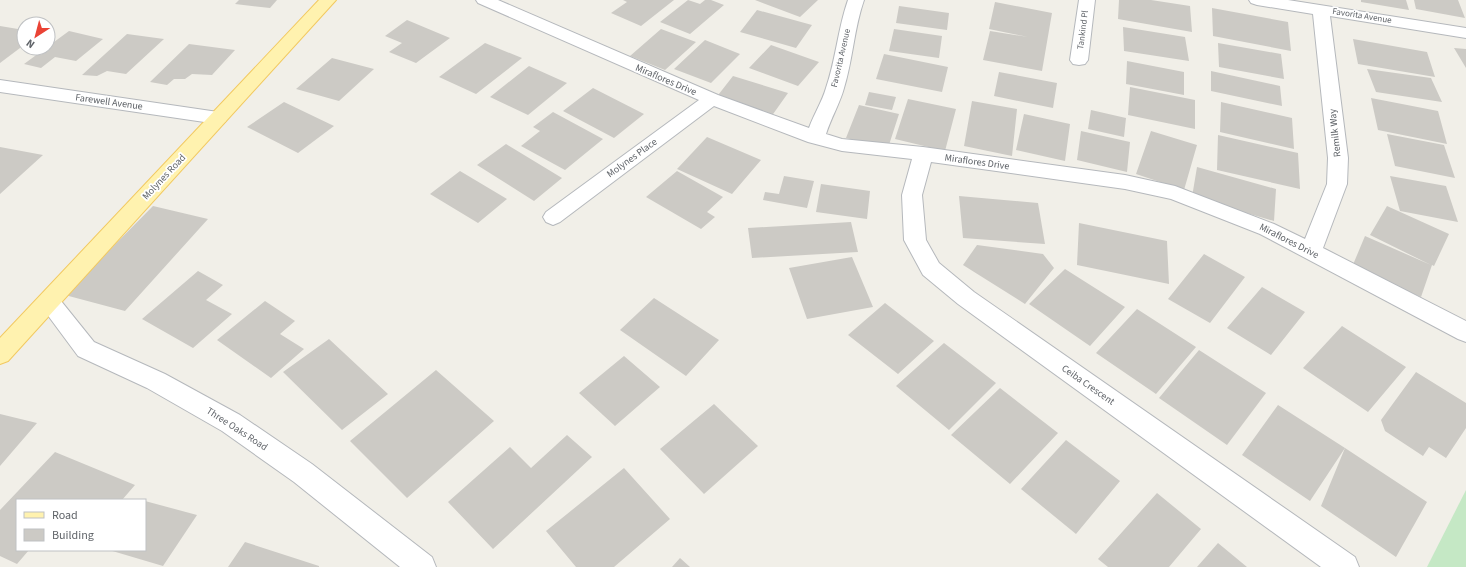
<svg xmlns="http://www.w3.org/2000/svg" width="1466" height="567" viewBox="0 0 1466 567" font-family="'Source Sans 3',sans-serif">
  <style>
    .green { fill: #c5e8c5 }
    .building { fill: #cccac5 }
    .lines { fill: none; stroke-linecap: round; stroke-linejoin: round }
    .minor-casing { stroke: #b5b8bc; stroke-width: 2 }
    .major-casing { stroke: #f2c960; stroke-width: 2 }
    .minor { fill: #fff; fill-rule: evenodd }
    .major { fill: #fff2af; fill-rule: evenodd }
    .labels { text-anchor: middle; dominant-baseline: central; stroke-width: 3.5; stroke-linejoin: round; paint-order: stroke }
    .far-street-label { font-size: 9px; fill: #5f6368; stroke: #fff }
    .street-label { font-size: 10px; fill: #5f6368; stroke: #fff }
  </style>
  <rect width="100%" height="100%" fill="#f1efe8"/>
  <path class="green" d="M1466,490V567H1427Z"/>
  <path class="building" d="M239,0H277L270,8L235,4Z
    M623,0H674L641,26L611,13L627,2Z
    M688,0L700,4L705,0H711L724,5L690,34L660,22Z
    M755,0H818L800,17Z
    M1119,0H1151L1190,6L1192,32L1118,19Z
    M1361,0H1406L1409,10L1361,2Z
    M1414,0H1458L1465,18L1416,9Z
    M995,2L1052,13L1042,71L983,60L990,31L1028,37L989,29Z
    M899,6L949,13L947,30L896,23Z
    M1212,8L1288,22L1291,51L1213,36Z
    M757,10L812,25L796,48L740,32Z
    M407,20L450,38L416,63L389,52L402,43L385,36Z
    M0,26L24,30V45L0,63Z
    M1123,27L1185,37L1189,61L1124,51Z
    M661,29L696,42L665,70L630,56Z
    M894,29L942,36L939,58L889,51Z
    M69,31L103,39L76,61L55,57L41,68L24,64Z
    M127,34L164,39L126,74L107,71L97,76L82,75Z
    M1353,39L1427,52L1435,77L1358,64Z
    M705,40L740,54L711,83L674,69Z
    M485,43L522,58L476,94L439,77Z
    M1218,43L1281,54L1284,79L1219,67Z
    M189,44L235,50L212,75L192,74L185,79H174L167,85L150,82Z
    M771,45L819,62L798,86L749,68Z
    M1454,48L1466,49V68Z
    M884,54L948,67L942,92L876,79Z
    M332,58L374,69L339,101L296,89Z
    M1127,61L1184,72V95L1126,84Z
    M529,66L567,83L528,115L490,97Z
    M1367,69L1431,78L1442,102L1376,92Z
    M1211,71L1280,86L1282,106L1211,91Z
    M999,72L1057,83L1053,108L994,96Z
    M733,76L788,93L771,117L715,99Z
    M1130,87L1195,100V129L1128,115Z
    M593,88L644,114L614,138L563,111Z
    M869,92L896,97L892,110L865,105Z
    M1371,98L1438,111L1447,144L1378,130Z
    M908,99L956,109L945,151L895,139Z
    M972,101L1017,109L1012,156L964,146Z
    M284,102L334,126L298,153L247,127Z
    M1221,102L1292,118L1294,149L1220,132Z
    M859,105L899,114L888,148L846,138Z
    M1091,110L1126,118L1124,137L1088,129Z
    M553,112L603,139L565,170L521,146L540,131L533,127Z
    M1024,114L1070,124L1065,161L1016,150Z
    M1081,131L1130,142L1127,172L1077,160Z
    M1151,131L1197,145L1184,190L1136,174Z
    M1387,134L1444,145L1455,178L1395,166Z
    M1218,135L1298,153L1300,189L1217,170Z
    M707,137L761,160L732,194L677,169Z
    M506,144L562,178L534,201L477,165Z
    M0,147L43,155L0,194Z
    M1197,167L1276,189L1274,221L1192,197Z
    M460,171L507,199L478,223L430,194Z
    M677,171L723,197L707,212L715,217L701,229L646,197Z
    M784,176L814,181L807,208L763,200L765,192L779,194Z
    M1390,176L1446,186L1458,222L1400,211Z
    M821,184L870,191L867,219L816,212Z
    M959,196L1038,203L1045,244L963,238Z
    M153,206L208,219L125,311L65,295Z
    M1387,206L1449,234L1434,266L1432,265L1421,297L1352,267L1365,236L1431,265L1370,235Z
    M851,222L858,252L752,258L748,228Z
    M1079,223L1167,241L1169,284L1077,265Z
    M977,245L1043,254L1054,268L1025,304L963,265Z
    M1204,254L1245,277L1210,323L1168,299Z
    M852,257L873,307L807,319L789,268Z
    M1065,269L1125,307L1090,346L1029,304Z
    M198,271L223,285L206,300L232,314L193,348L142,319Z
    M1262,287L1305,312L1271,355L1227,328Z
    M654,298L719,340L686,376L620,330Z
    M265,301L295,321L280,334L304,349L271,378L217,340Z
    M885,303L934,341L898,374L848,335Z
    M1137,309L1196,347L1156,394L1096,353Z
    M1342,326L1406,367L1368,412L1303,368Z
    M329,339L388,394L342,430L283,372Z
    M944,343L996,383L949,430L896,386Z
    M1199,350L1266,393L1227,445L1159,398Z
    M624,356L660,387L615,426L579,393Z
    M436,370L494,421L407,498L350,441Z
    M1416,372L1466,403V428L1446,458L1429,447L1423,456L1385,431L1381,420Z
    M1000,388L1058,433L1010,484L951,435Z
    M714,404L758,446L704,494L660,449Z
    M1278,405L1345,448L1427,502L1396,557L1321,506L1345,448L1310,501L1242,455Z
    M0,414L37,423L0,466Z
    M567,435L592,457L493,549L448,502L510,447L531,468Z
    M1066,440L1120,481L1076,534L1021,489Z
    M55,452L135,485L122,500H17V550H29L17,564L0,556V510Z
    M624,468L670,519L614,567H576L546,531Z
    M1157,493L1201,529L1169,567H1108L1098,559Z
    M145,501L197,515L163,566L109,550H145Z
    M245,542L319,566V567H228Z
    M1218,543L1247,567H1197Z
    M680,558L690,567H672Z"/>
  <g class="lines">
    <defs>
      <path id="minor" d="M476,0H498L718,95L809,128C814,114 822,102 826,88C836,59 838,28 848,0H864C854,28 853,59 844,88C840,103 831,118 826,134L842,139L923,147L1125,175L1175,186L1274,224L1305,239L1327,184L1328,158L1313,14L1257,5L1251,3L1249,0H1288L1466,28V38L1330,16L1348,158L1347,184L1323,248L1466,321V342L1458,339L1260,234L1171,199L1125,189L931,162L922,195L926,240L939,263L974,292L1355,557L1359,567H1321L958,304L923,275L904,240L902,195L912,159L842,151L808,142L714,106L560,222L553,225L546,222L543,217L546,212L699,100L478,3Z
        M1079,0H1095L1088,60L1085,64L1079,65L1073,64L1070,60Z
        M0,80L218,112L225,114L227,118L225,122L218,124L0,92Z
        M49,293L57,296L94,342L165,374L240,415L312,464L432,557L436,567H400L294,482L222,431L147,388L78,356L38,302L41,296Z"/>
      <path id="major" d="M319,0H336L8,361L0,364V338Z"/>
    </defs>
    <use href="#minor" class="minor-casing"/>
    <use href="#major" class="major-casing"/>
    <use href="#minor" class="minor"/>
    <use href="#major" class="major"/>
  </g>
  <g class="labels">
    <g class="far-street-label">
      <text transform="translate(1362 16) rotate(9)">Favorita Avenue</text>
      <text transform="translate(1083 30) rotate(-83)">Tankind Pl</text>
      <text transform="translate(841 58) rotate(-77)">Favorita Avenue</text>
    </g>
    <g class="street-label">
      <text transform="translate(666 80) rotate(23)">Miraflores Drive</text>
      <text transform="translate(109 102) rotate(8)">Farewell Avenue</text>
      <text transform="translate(1335 133) rotate(-96)">Remilk Way</text>
      <text transform="translate(632 158) rotate(-36)">Molynes Place</text>
      <text transform="translate(977 162) rotate(8)">Miraflores Drive</text>
      <text transform="translate(164 177) rotate(-47)">Molynes Road</text>
      <text transform="translate(1289 241) rotate(27)">Miraflores Drive</text>
      <text transform="translate(1088 385) rotate(35)">Ceiba Crescent</text>
      <text transform="translate(237 429) rotate(33)">Three Oaks Road</text>
    </g>
  </g>
  <rect x="16" y="499" width="130" height="52" fill="#ffffff" stroke="#bfc1c3"/>
  <rect x="24" y="512" width="20" height="6" fill="#fff2af" stroke="#bfc1c3"/>
  <text x="52" y="519" font-size="12" fill="#5f6368">Road</text>
  <rect x="24" y="529" width="20" height="12" fill="#cccac5" stroke="#bfc1c3"/>
  <text x="52" y="539" font-size="12" fill="#5f6368">Building</text>
  <g transform="translate(36 36) rotate(216)"><circle r="19" fill="#ffffff" stroke="#bfc1c3"/>
  <path d="M0-3L7 15L0 10L-7 15Z" fill="#ea4335"/>
  <text y="-6" font-size="11" font-weight="bold" text-anchor="middle" fill="#5f6368">N</text>
  </g>
</svg>
